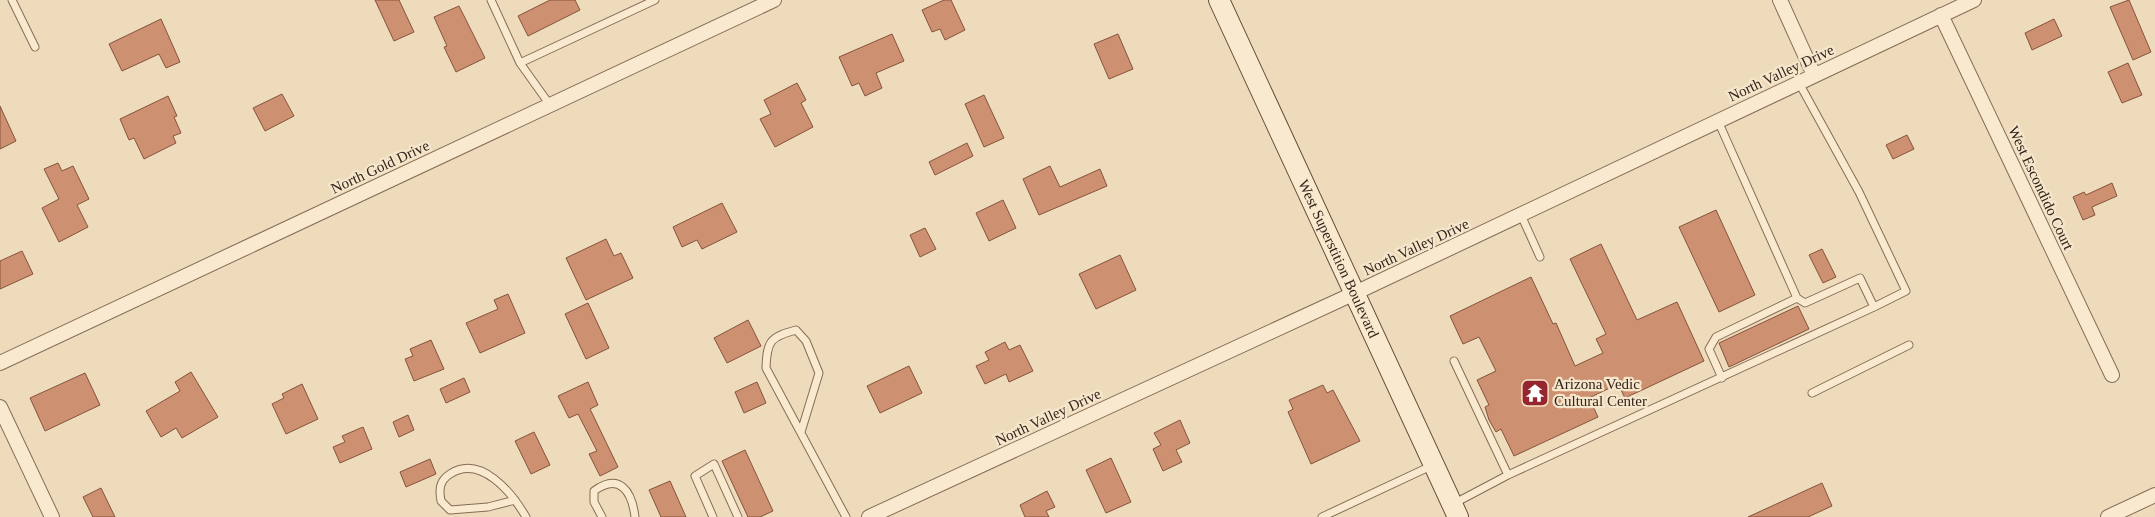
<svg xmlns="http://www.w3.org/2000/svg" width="2155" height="517" viewBox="0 0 2155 517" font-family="Georgia,serif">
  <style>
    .building { fill: #cd9171; stroke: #85533b }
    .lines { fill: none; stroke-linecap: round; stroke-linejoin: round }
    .service-casing { stroke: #866c56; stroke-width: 9 }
    .minor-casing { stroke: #866c56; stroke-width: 16 }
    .secondary-casing { stroke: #674d39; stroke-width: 22 }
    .service { stroke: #f9e9cf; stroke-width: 7 }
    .minor { stroke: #f9e9cf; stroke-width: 14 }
    .secondary { stroke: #f9e9cf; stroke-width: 20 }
    .labels { text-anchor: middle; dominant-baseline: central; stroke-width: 4.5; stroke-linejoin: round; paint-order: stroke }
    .street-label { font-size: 15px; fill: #34251b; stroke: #f5e6cc }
    .poi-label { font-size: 15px; fill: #34251b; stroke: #f5e6cc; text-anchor: start }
  </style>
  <rect width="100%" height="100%" fill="#eedbbc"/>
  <path class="building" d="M375,0H399L414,32L394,41Z
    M550,0H575L580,10L528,36L518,16Z
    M944,0H951L965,30L945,40L940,29L932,32L922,10Z
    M2129,0L2151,52L2133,60L2110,7Z
    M459,6L485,58L456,72L444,47L447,46L434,17Z
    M161,19L180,62L166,68L159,54L122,71L109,44Z
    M2054,19L2062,36L2032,50L2025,33Z
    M892,34L904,61L876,73L882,88L865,96L859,83L852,86L839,57Z
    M1118,34L1133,69L1109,79L1094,44Z
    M2128,63L2142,95L2122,103L2108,72Z
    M797,83L806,100L801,103L813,127L775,147L760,119L771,114L764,100Z
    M282,94L294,116L265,131L253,108Z
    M984,95L1004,138L984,147L965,104Z
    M168,96L177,116L174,117L181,133L173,136L176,143L144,159L134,138L129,140L120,119Z
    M0,106L16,141L0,149Z
    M1907,135L1914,149L1893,159L1886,145Z
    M967,143L973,156L935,175L929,162Z
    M58,163L62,171L73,166L89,199L77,205L88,227L59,242L42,208L59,199L44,169Z
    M1050,166L1060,187L1100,169L1107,186L1039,215L1023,179Z
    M2112,183L2117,196L2092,207L2095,215L2083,220L2073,197L2084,192L2086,195Z
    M1003,200L1016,228L989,241L976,213Z
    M722,203L737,232L702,249L697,240L682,247L673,227Z
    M1716,210L1755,295L1719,312L1679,227Z
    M925,228L936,249L920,257L910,235Z
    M606,239L614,256L621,253L633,278L586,300L566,258Z
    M1601,244L1637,320L1677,302L1704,361L1625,398L1618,384L1589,398L1598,417L1514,456L1501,429L1496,432L1489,420L1485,407L1489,405L1477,380L1496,371L1479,337L1463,344L1450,316L1531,277L1553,324L1556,323L1575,366L1603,353L1596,339L1606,334L1570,259Z
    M1822,249L1836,277L1823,283L1809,255Z
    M22,251L33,274L0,289V261Z
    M1120,255L1136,290L1096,309L1079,274Z
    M508,294L525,333L480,353L466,323L498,309L494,300Z
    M588,303L609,348L586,359L565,314Z
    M1798,306L1809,329L1729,367L1719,343Z
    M748,320L761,346L727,363L714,338Z
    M431,340L444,369L414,381L405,359L413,356L410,349Z
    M1005,342L1009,350L1020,345L1033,371L1009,382L1006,374L985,384L976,366L989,360L985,352Z
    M909,366L922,393L880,413L867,386Z
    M191,372L218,417L182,438L176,428L161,437L146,411L180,391L175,382Z
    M85,373L100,405L45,431L30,398Z
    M464,378L470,392L446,403L440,389Z
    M588,382L598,405L590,409L618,467L600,476L589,454L597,451L578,414L569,418L558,396Z
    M757,382L766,403L744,413L735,392Z
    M302,384L318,419L286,434L272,404L284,398L282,394Z
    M1323,385L1327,393L1333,390L1360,441L1311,464L1288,412L1293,409L1289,400Z
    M408,415L414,430L399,437L393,422Z
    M1180,420L1190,443L1176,450L1182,462L1163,471L1153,449L1161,445L1154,433Z
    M363,427L372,449L340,463L333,447L345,442L342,436Z
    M534,432L550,465L531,474L515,441Z
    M745,450L773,511L760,517H748L722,461Z
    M1111,458L1131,502L1106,513L1086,470Z
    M430,459L436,474L406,487L400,472Z
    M670,481L686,517H661L649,490Z
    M1822,483L1832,506L1808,517H1748Z
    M101,488L115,517H93L83,497Z
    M1047,491L1055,507L1046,511L1049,517H1025L1020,505Z"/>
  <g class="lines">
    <defs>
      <path id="service" d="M12,0L35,47
        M491,0L520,63L550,105
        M520,63L655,0
        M1799,83L1859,192L1906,291L1874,307
        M1718,121L1797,298
        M1521,215L1540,257
        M1454,361L1508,475L1455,503
        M1812,393L1909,345
        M801,432L819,373L806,341L796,330C770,337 767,341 766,368L846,517
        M1508,475L1874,307L1860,278L1805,303L1797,298L1716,337L1709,349L1722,378
        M515,500L488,507L450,510L441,501C439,490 439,481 450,474C481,454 512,493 526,517
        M602,517L594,502V491C620,472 632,492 635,517
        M713,517L695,476L714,464L738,517
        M1322,517L1431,466"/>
      <path id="minor" d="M1780,0L1814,75
        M1941,15L2112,375
        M0,363L774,0
        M0,407L52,517
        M869,517L1355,293L1974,0
        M2108,517L2155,495"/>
      <g id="secondary">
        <path id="s1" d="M1219,0L1458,517"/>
      </g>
    </defs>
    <use href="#service" class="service-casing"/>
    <use href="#minor" class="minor-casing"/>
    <use href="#secondary" class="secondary-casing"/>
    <use href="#service" class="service"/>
    <use href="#minor" class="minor"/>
    <use href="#secondary" class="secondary"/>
  </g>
  <defs>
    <symbol id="temple-square" viewBox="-11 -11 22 22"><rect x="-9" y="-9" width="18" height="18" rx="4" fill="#95252e" stroke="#f5e6cc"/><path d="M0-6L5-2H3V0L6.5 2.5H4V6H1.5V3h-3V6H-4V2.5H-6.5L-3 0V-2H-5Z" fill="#fff"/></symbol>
  </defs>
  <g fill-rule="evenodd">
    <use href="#temple-square" x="1519" y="377" width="32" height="32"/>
  </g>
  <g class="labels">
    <g class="street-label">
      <text transform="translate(1781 73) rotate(-25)">North Valley Drive</text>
      <text transform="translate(380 167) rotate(-25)">North Gold Drive</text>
      <text transform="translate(2041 188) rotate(65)">West Escondido Court</text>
      <text transform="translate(1416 247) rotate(-25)">North Valley Drive</text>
      <text stroke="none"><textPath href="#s1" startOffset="285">West Superstition Boulevard</textPath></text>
      <text transform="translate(1048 417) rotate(-25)">North Valley Drive</text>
    </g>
    <g class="poi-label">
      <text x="1554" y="384">Arizona Vedic<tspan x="1554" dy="17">Cultural Center</tspan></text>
    </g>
  </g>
</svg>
